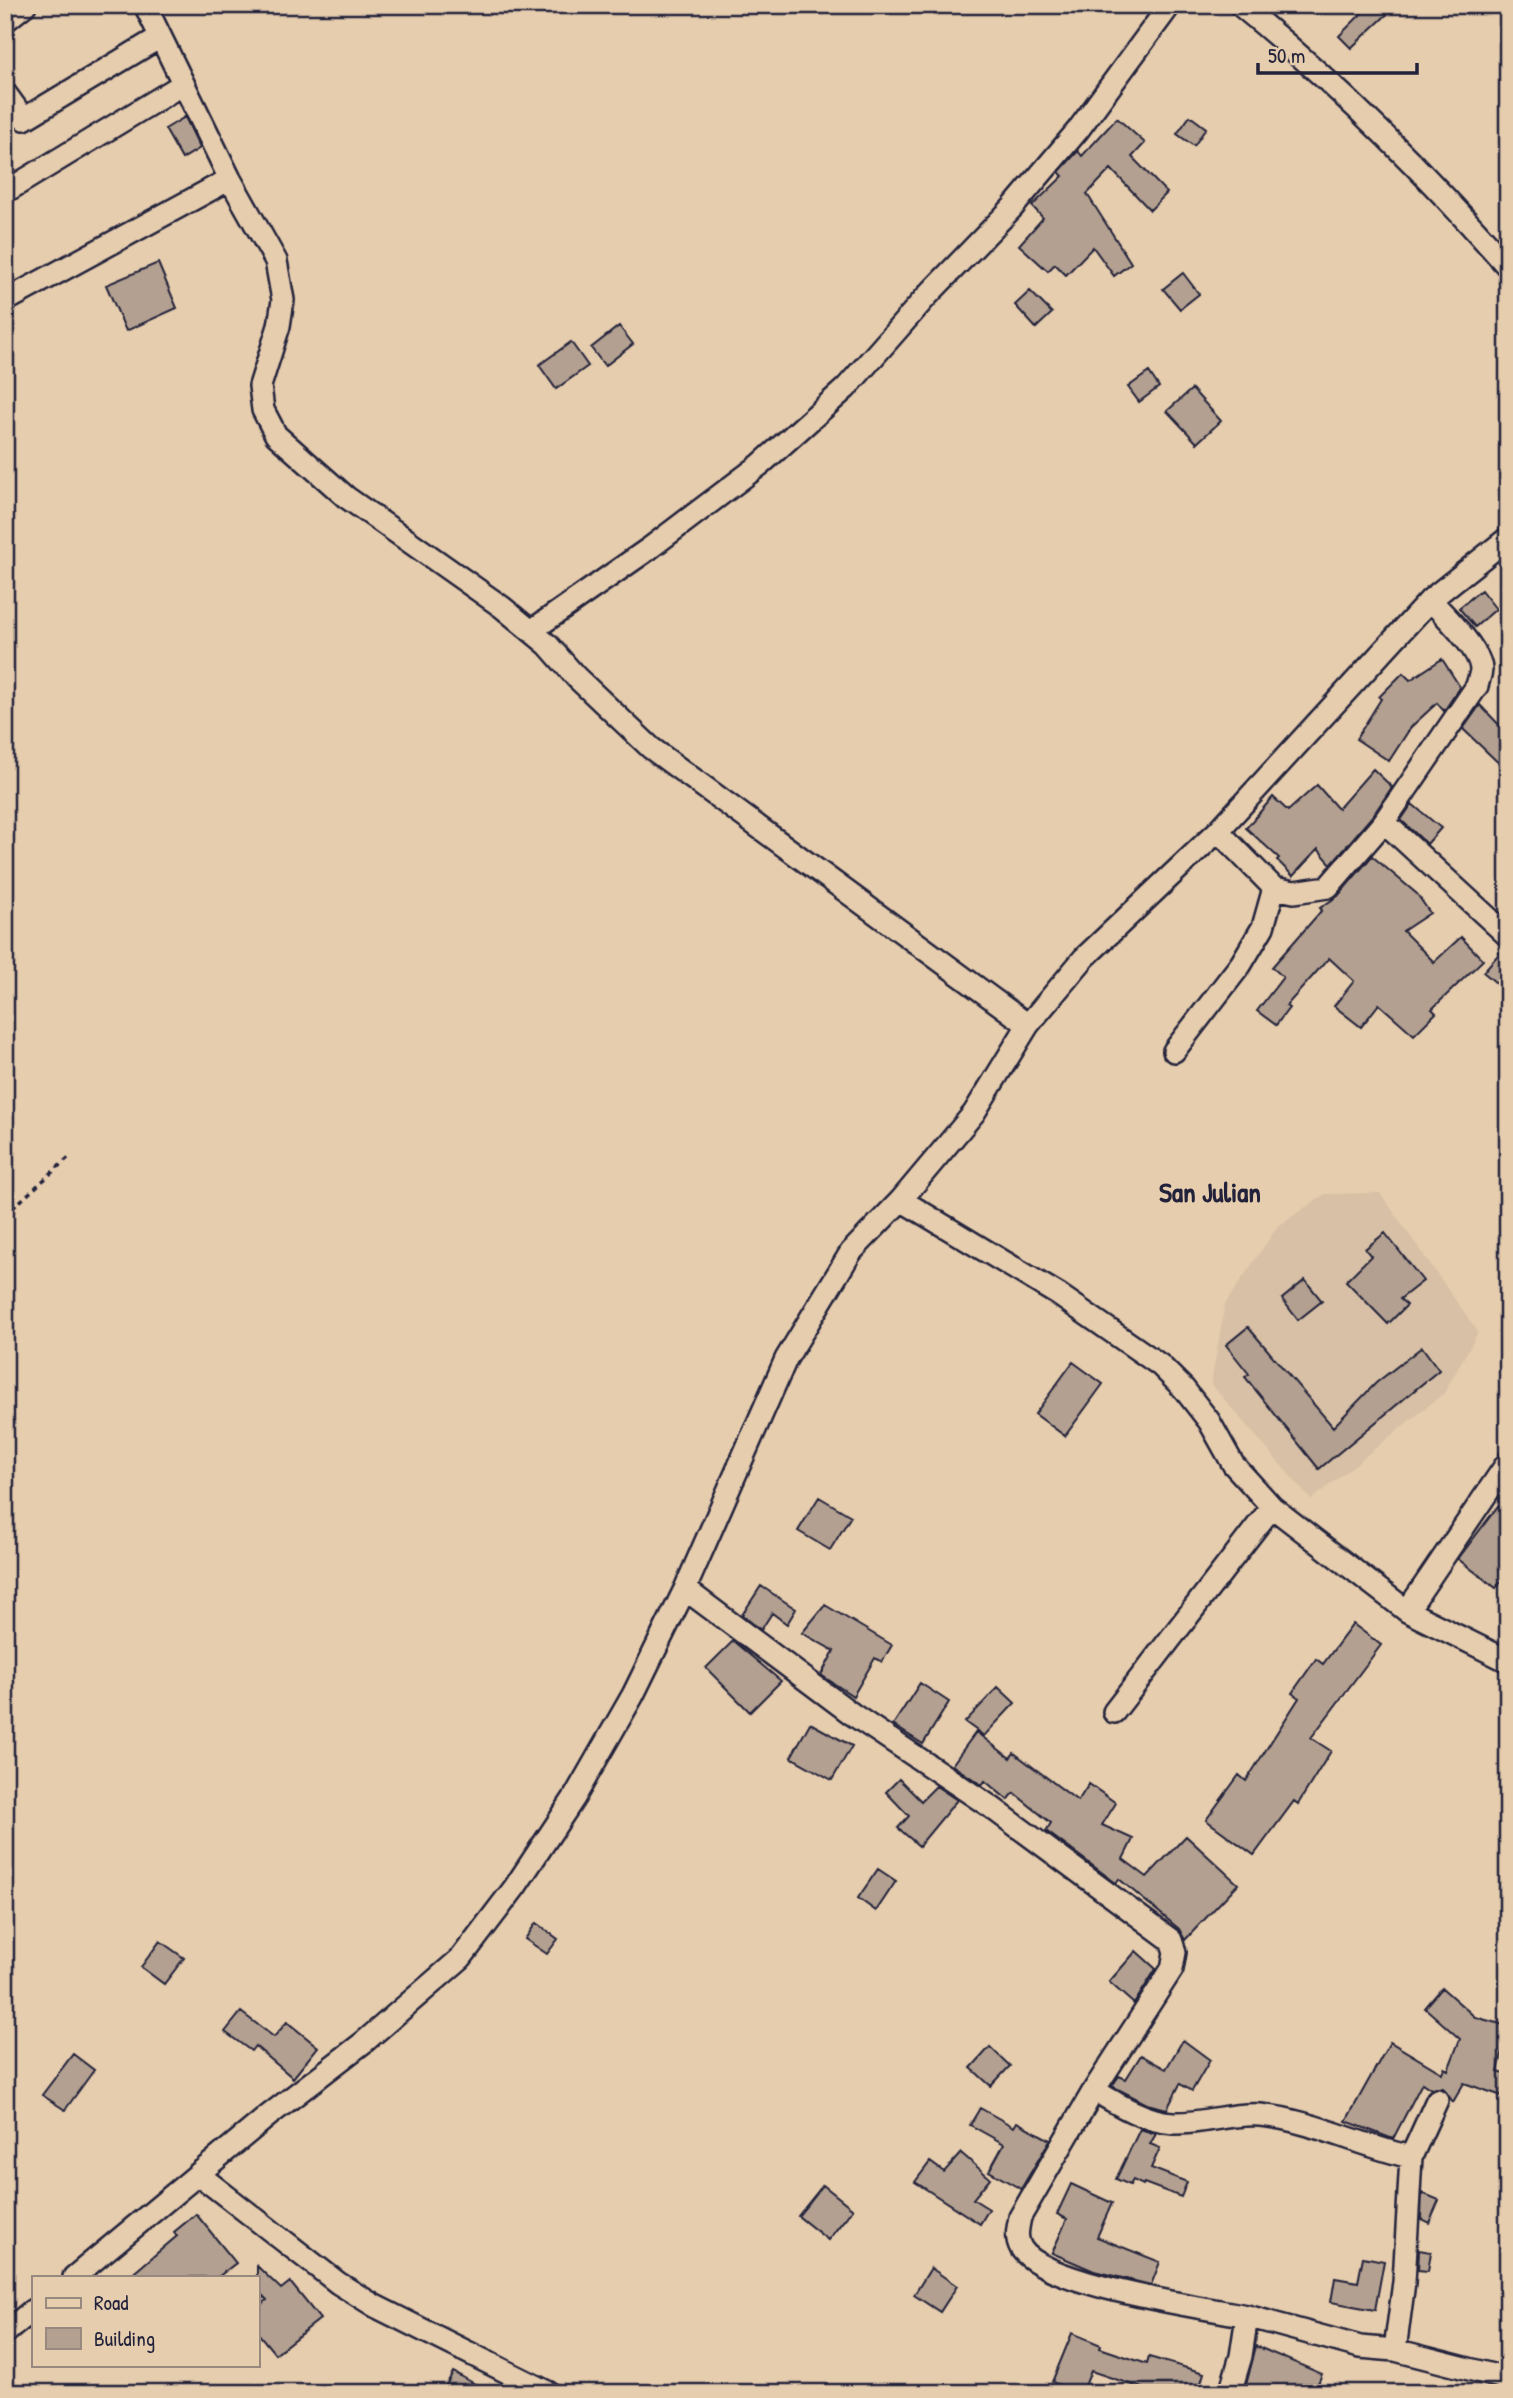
<svg xmlns="http://www.w3.org/2000/svg" width="1513" height="2398" viewBox="0 0 1513 2398" font-family="'Patrick Hand',sans-serif">
  <style>
    .built { fill: #d7c0a5 }
    .building { fill: #b3a090; stroke: #22223b; stroke-width: 2 }
    .lines { fill: none; stroke-linecap: round; stroke-linejoin: round }
    .minor-casing { stroke: #22223b; stroke-width: 26 }
    .path { stroke: #22223b; stroke-width: 3.5; stroke-dasharray: 5 5; stroke-linecap: butt }
    .minor { stroke: #e6cdae; stroke-width: 21 }
    .labels { text-anchor: middle; dominant-baseline: central; stroke-width: 7; stroke-linejoin: round; paint-order: stroke }
    .quarter-label { font-size: 28px; font-weight: bold; fill: #22223b; stroke: #e6cdae }
  </style>
  <rect width="100%" height="100%" fill="#e6cdae"/>
  <filter id="ink" filterUnits="userSpaceOnUse"><feTurbulence type="fractalNoise" baseFrequency=".0143" numOctaves="2"/><feDisplacementMap in="SourceGraphic" scale="14" xChannelSelector="R" yChannelSelector="G"/><feConvolveMatrix kernelMatrix="1 2 1 2 8 2 1 2 1" color-interpolation-filters="sRGB"/></filter>
  <g filter="url(#ink)">
    <path class="built" d="M1380,1193L1478,1332L1444,1393L1311,1500L1211,1384L1225,1304L1278,1226L1325,1194Z"/>
    <path class="building" d="M1370,5H1397L1351,48L1339,36Z
      M1190,116L1206,128L1194,146L1177,134Z
      M185,117L200,148L182,159L165,129Z
      M1117,118L1145,143L1132,157L1167,193L1150,210L1111,169L1087,194L1131,263L1114,276L1093,247L1066,275L1055,264L1048,271L1019,245L1043,218L1032,206L1063,176L1059,172L1078,151L1082,156Z
      M158,263L177,308L126,331L106,285Z
      M1183,273L1199,294L1180,309L1163,289Z
      M1030,291L1052,313L1036,328L1015,305Z
      M619,326L633,344L605,366L591,348Z
      M571,342L588,366L556,389L539,365Z
      M1149,372L1159,387L1139,402L1128,387Z
      M1192,389L1221,421L1197,443L1167,411Z
      M1481,590L1496,609L1475,627L1459,608Z
      M1442,659L1460,687L1444,711L1437,703L1411,727L1389,761L1356,739L1381,699L1379,697L1403,673L1410,680Z
      M1480,705L1508,734V772L1463,729Z
      M1373,769L1392,787L1374,814L1331,864L1318,849L1293,876L1277,860L1279,858L1246,828L1273,797L1288,811L1317,785L1338,809Z
      M1412,804L1441,828L1427,844L1401,820Z
      M1372,856L1417,894L1430,913L1403,931L1434,962L1461,937L1483,960L1432,1009L1436,1013L1414,1035L1379,1004L1361,1027L1334,1006L1354,981L1329,958L1286,1006L1289,1008L1276,1025L1257,1011L1283,977L1272,967L1322,910L1320,908L1338,896Z
      M1504,948L1508,949V993L1483,972Z
      M1385,1233L1423,1281L1400,1299L1407,1305L1388,1324L1346,1281L1371,1256L1365,1249Z
      M1305,1280L1322,1301L1298,1320L1282,1299Z
      M1248,1327L1333,1427L1376,1383L1422,1347L1439,1370L1319,1469L1245,1377L1249,1374L1226,1345Z
      M1073,1362L1103,1384L1065,1436L1035,1414Z
      M819,1497L851,1516L830,1550L798,1531Z
      M1498,1506L1508,1514V1573L1496,1588L1458,1559Z
      M761,1586L796,1609L787,1624L772,1613L761,1630L742,1615Z
      M825,1605L892,1645L882,1662L875,1658L853,1696L821,1675L834,1651L802,1633Z
      M1353,1624L1381,1645L1311,1738L1331,1751L1298,1804L1294,1801L1254,1855L1206,1820L1239,1775L1246,1781L1299,1698L1292,1693L1316,1659L1323,1664Z
      M733,1641L781,1681L750,1712L706,1668Z
      M920,1683L949,1702L923,1744L893,1725Z
      M998,1687L1015,1703L984,1736L965,1722Z
      M810,1723L852,1746L832,1780L791,1757Z
      M976,1732L1010,1758L1014,1753L1078,1801L1089,1784L1116,1803L1102,1825L1133,1839L1123,1859L1147,1877L1186,1836L1238,1884L1185,1940L1179,1929L1119,1879L1116,1883L1046,1831L1051,1823L1014,1793L1008,1800L985,1781L982,1785L952,1765Z
      M899,1779L921,1801L936,1786L957,1800L919,1846L898,1828L909,1816L886,1792Z
      M878,1869L896,1881L876,1911L858,1898Z
      M536,1923L558,1939L547,1954L525,1939Z
      M160,1941L184,1958L164,1984L141,1967Z
      M1136,1951L1156,1969L1134,2004L1109,1982Z
      M1442,1988L1475,2017L1508,2026L1498,2072L1508,2075V2098L1464,2083L1453,2102L1443,2088L1431,2089L1422,2083L1393,2139L1346,2121L1390,2042L1442,2073L1444,2068L1448,2070L1460,2039L1425,2008Z
      M241,2012L274,2037L287,2022L318,2047L293,2078L255,2046L251,2051L225,2032Z
      M1183,2040L1210,2060L1192,2091L1180,2084L1167,2109L1147,2104L1112,2086L1119,2076L1126,2079L1141,2055L1166,2069Z
      M990,2047L1010,2066L991,2086L971,2068Z
      M73,2054L94,2070L65,2110L42,2095Z
      M980,2108L1014,2127L1017,2122L1050,2140L1021,2189L989,2171L1004,2144L970,2125Z
      M1140,2129L1156,2134L1150,2144L1160,2148L1151,2168L1187,2182L1181,2197L1144,2183L1143,2185L1133,2180L1130,2185L1116,2179Z
      M961,2153L990,2178L973,2199L989,2209L980,2224L915,2182L930,2162L944,2172Z
      M1071,2184L1112,2203L1097,2237L1160,2262L1151,2285L1094,2271L1052,2253L1067,2219L1057,2214Z
      M823,2185L853,2209L828,2240L798,2216Z
      M1422,2193L1439,2200L1429,2223L1421,2219Z
      M196,2214L236,2263L218,2277H129L177,2236L174,2232Z
      M1419,2250L1431,2252L1428,2271L1418,2270Z
      M1363,2257L1384,2261L1375,2310L1331,2302L1335,2278L1358,2282Z
      M257,2266L281,2289L290,2282L320,2319L275,2354L257,2332V2308L267,2300L257,2290Z
      M931,2268L957,2286L940,2312L914,2295Z
      M1072,2333L1101,2345L1100,2348L1147,2364L1149,2357L1204,2373L1198,2393H1157L1091,2371L1082,2393L1052,2382Z
      M1256,2346L1322,2374L1314,2393H1244Z
      M453,2372L491,2393H442Z"/>
    <g class="lines">
      <defs>
        <path id="minor" d="M145,5L230,179L276,261L283,300L279,326L260,386L263,410L276,435L346,497L502,607L548,645L576,677L651,748L1028,1025
          M1240,5C1338,85 1425,172 1508,267
          M5,21L25,5
          M5,93L24,119L160,37
          M5,192L183,84
          M5,301L230,179
          M1430,600C1444,614 1480,650 1481,669C1481,674 1478,681 1477,686L1384,822L1508,936
          M531,631L650,548L761,464L846,388L926,297L1012,208L1078,130L1170,5
          M1218,831L1274,888L1294,892L1328,887L1384,822
          M1174,1051L1241,964L1263,927L1274,888
          M901,1200L1059,1295L1160,1365L1184,1389L1209,1421L1233,1464L1272,1507L1407,1611L1508,1661
          M685,1589L852,1714L991,1807L1171,1940L1175,1952L1172,1969L1094,2090L1020,2217C1018,2228 1015,2237 1021,2248C1043,2285 1202,2307 1247,2316L1241,2356L1230,2393
          M1407,1611L1508,1462
          M1114,1712L1272,1507
          M1094,2090C1117,2104 1146,2122 1174,2123C1202,2124 1231,2113 1260,2115C1311,2120 1361,2146 1411,2157L1437,2100
          M198,2174L338,2283L375,2306L549,2393
          M74,2277L268,2116L364,2042L461,1958L515,1887L574,1798L633,1695L685,1589L786,1359L851,1252L901,1200L974,1113L1028,1025L1084,958L1218,831L1430,600L1508,538
          M1247,2316L1360,2347L1395,2350L1508,2379
          M5,2333L33,2310
          M1395,2350L1404,2282L1411,2157"/>
      </defs>
      <use href="#minor" class="minor-casing"/>
      <path class="path" d="M5,1215L68,1158"/>
      <use href="#minor" class="minor"/>
    </g>
  </g>
  <g class="labels">
    <g class="quarter-label">
      <text x="1210" y="1192">San Julian</text>
    </g>
  </g>
  <rect width="1513" height="2398" fill="none" stroke="#e6cdae" stroke-width="28"/>
  <rect x="14" y="14" width="1485" height="2370" fill="none" stroke="#22223b" stroke-width="2.5" filter="url(#ink)"/>
  <rect x="32" y="2276" width="228" height="91" fill="#e6cdae" stroke="#988980" stroke-width="2"/>
  <rect x="46" y="2298" width="35" height="10" fill="#e6cdae" stroke="#988980" stroke-width="2"/>
  <text x="94" y="2310" font-size="21" fill="#22223b">Road</text>
  <rect x="46" y="2328" width="35" height="21" fill="#b3a090" stroke="#988980" stroke-width="2"/>
  <text x="94" y="2346" font-size="21" fill="#22223b">Building</text>
  <path d="M1258 63v10h159v-10" fill="none" stroke="#22223b" stroke-width="3.5"/>
  <text x="1268" y="63" font-size="21" fill="#22223b" stroke="#e6cdae" stroke-width="5" paint-order="stroke">50 m</text>
</svg>
